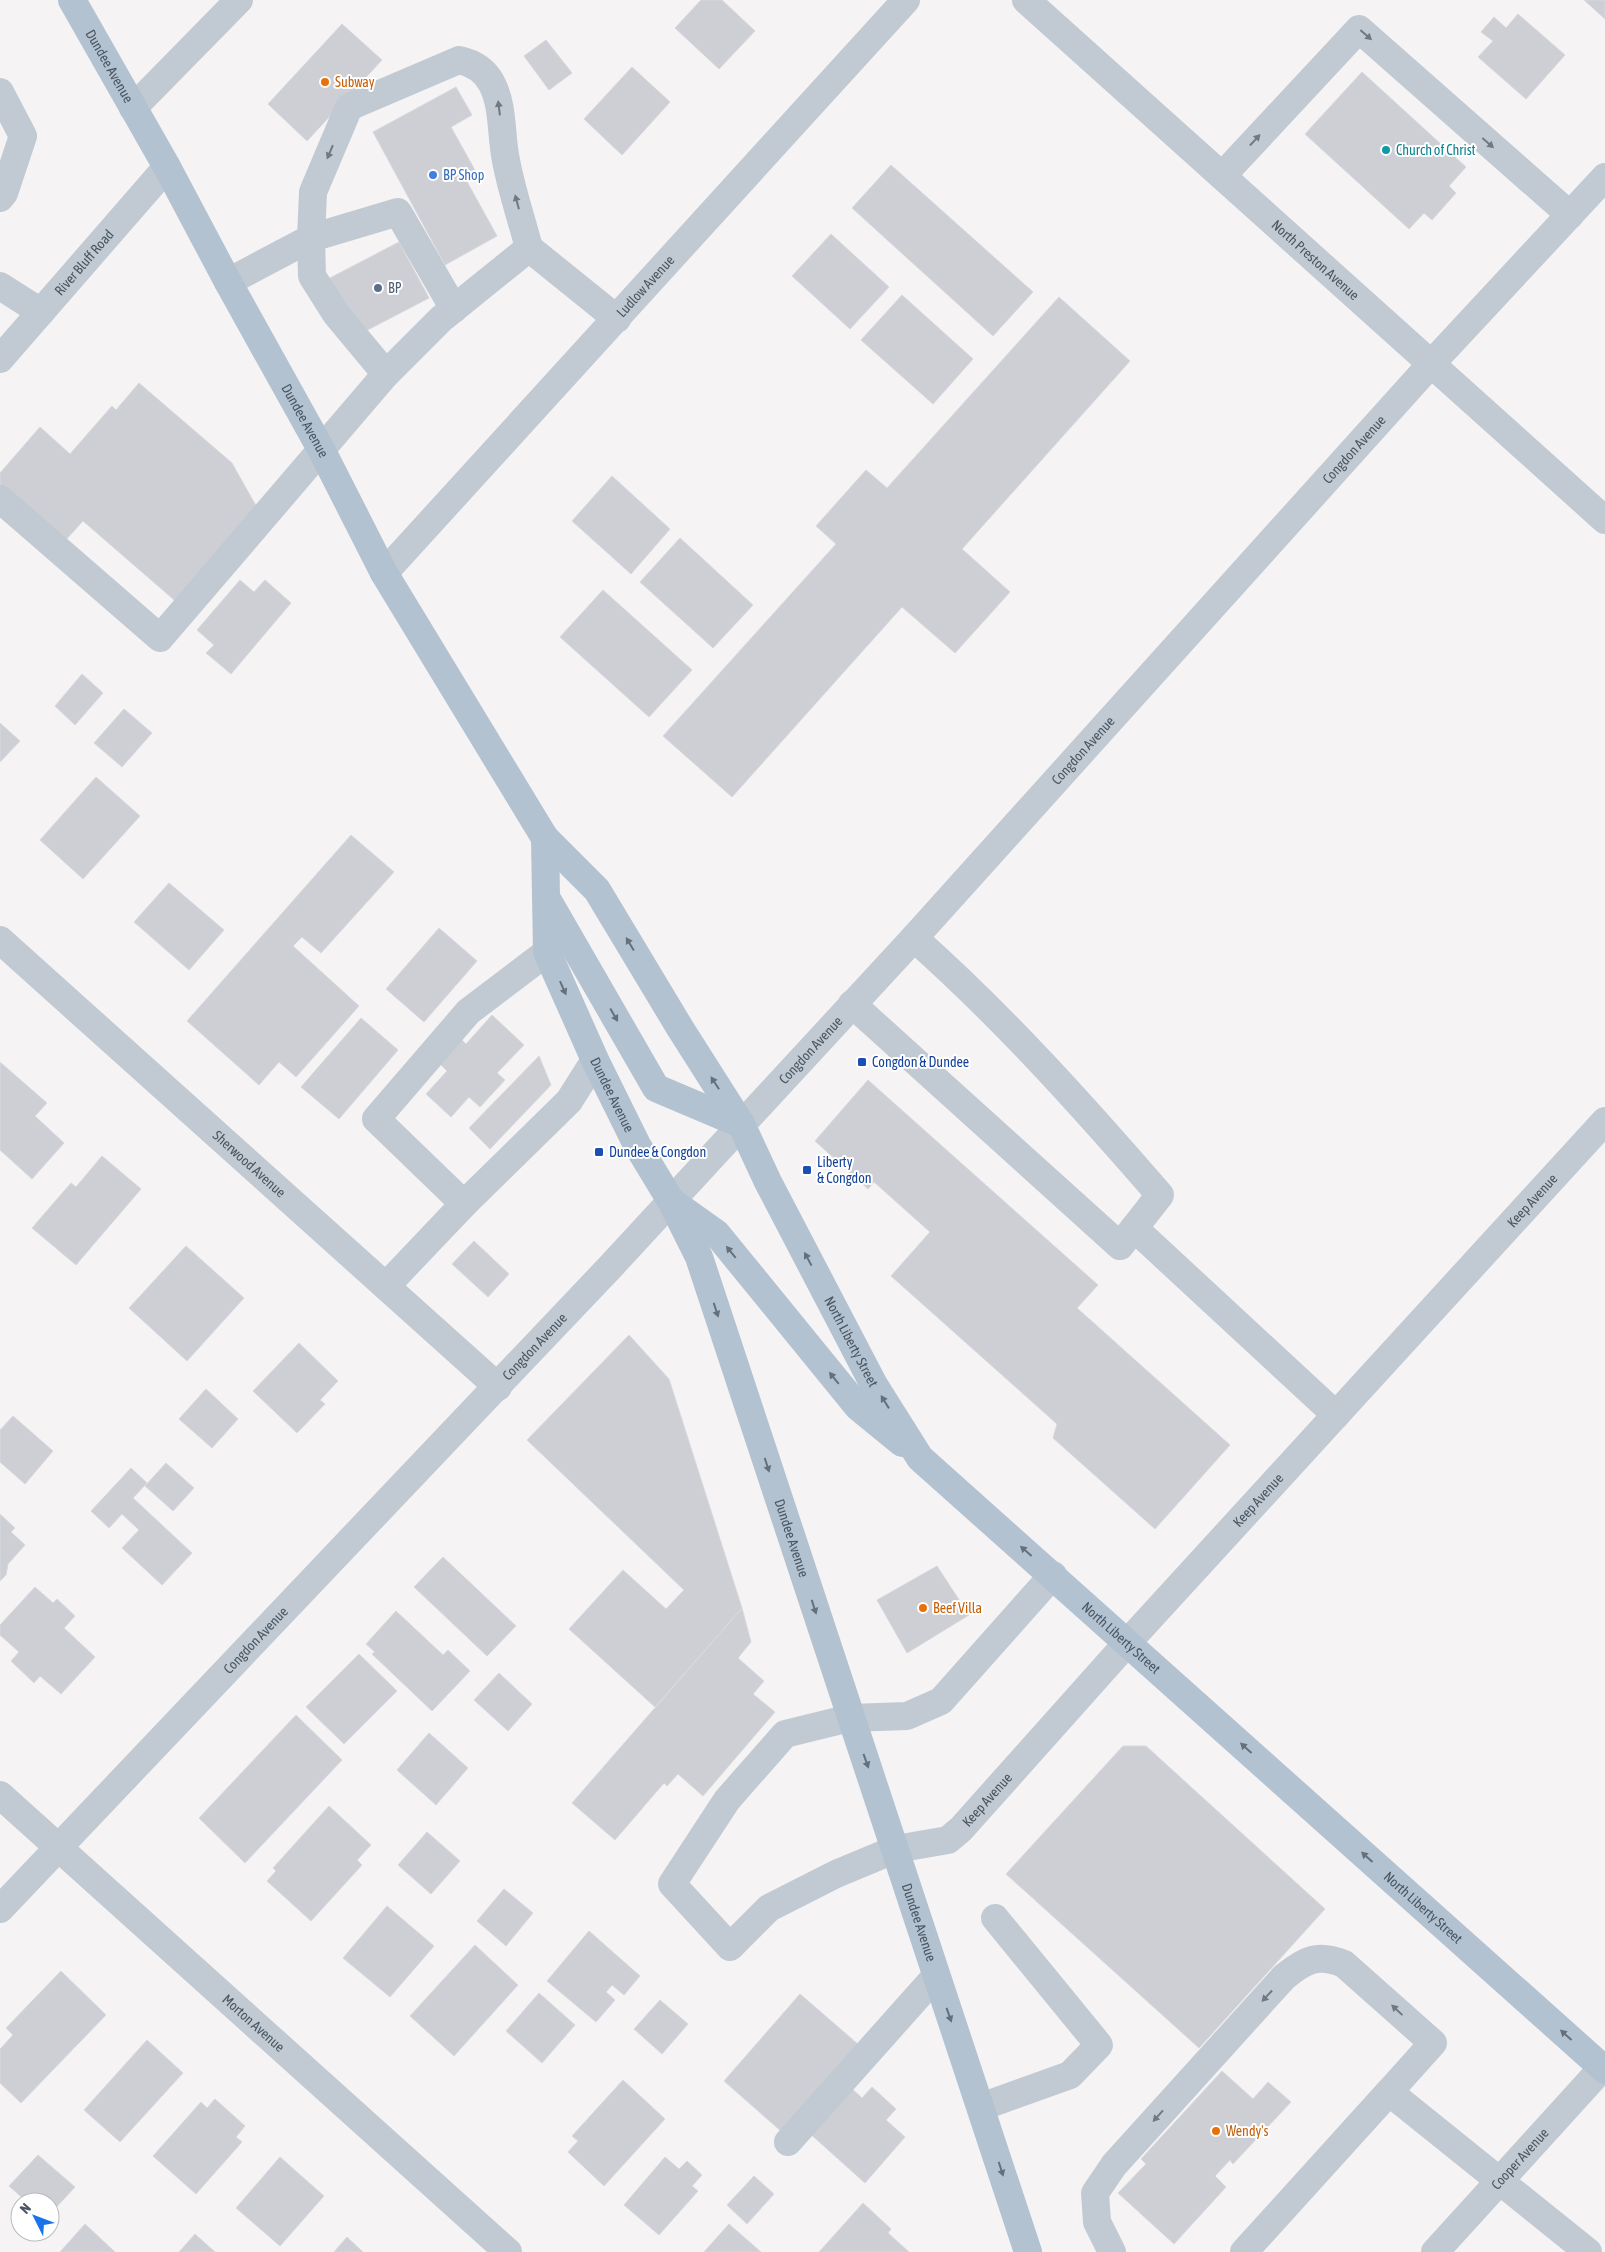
<svg xmlns="http://www.w3.org/2000/svg" width="1605" height="2252" viewBox="0 0 1605 2252" font-family="'Asap Condensed',sans-serif">
  <style>
    .building { fill: #cdcfd5; stroke: #d7d9de }
    .lines { fill: none; stroke-linecap: round; stroke-linejoin: round }
    .minor { stroke: #c1cad2; stroke-width: 28 }
    .major { stroke: #b3c2d1; stroke-width: 28 }
    .oneway { fill: #6e7983 }
    .oneway2 { fill: #64717d }
    .food-dot { fill: #e8710a; stroke: #fff; stroke-width: 2 }
    .culture-dot { fill: #0f9aa8; stroke: #fff; stroke-width: 2 }
    .shop-dot { fill: #3f7fe0; stroke: #fff; stroke-width: 2 }
    .service-dot { fill: #5c6f8a; stroke: #fff; stroke-width: 2 }
    .transit-dot { fill: #1a4fb4; stroke: #fff; stroke-width: 2 }
    .labels { text-anchor: middle; dominant-baseline: central; stroke-width: 4; stroke-linejoin: round; paint-order: stroke }
    .street-label { font-size: 14px; fill: #4a5661; stroke: #fff }
    .food-label { font-size: 14px; fill: #c56008; stroke: #fff; text-anchor: start }
    .culture-label { font-size: 14px; fill: #0d838f; stroke: #fff; text-anchor: start }
    .shop-label { font-size: 14px; fill: #366cbe; stroke: #fff; text-anchor: start }
    .service-label { font-size: 14px; fill: #4e5e75; stroke: #fff; text-anchor: start }
    .transit-label { font-size: 14px; fill: #164399; stroke: #fff; text-anchor: start }
  </style>
  <rect width="100%" height="100%" fill="#f5f3f3"/>
  <path class="building" d="M701,0H722L755,31L719,69L675,28Z
    M1584,0H1605V19Z
    M1518,14L1565,55L1526,99L1478,57L1493,41L1481,32L1494,17L1506,28Z
    M342,24L382,60L307,141L268,104Z
    M546,40L572,73L549,90L524,56Z
    M632,67L670,102L622,155L584,119Z
    M1362,72L1466,167L1449,186L1456,193L1432,220L1424,213L1409,229L1305,134Z
    M456,87L472,115L451,127L476,172L465,178L497,236L445,265L373,132Z
    M891,165L1033,292L993,336L852,208Z
    M831,234L889,287L850,329L792,276Z
    M399,242L429,298L358,335L328,279Z
    M902,295L973,359L933,404L861,340Z
    M1059,297L1130,361L962,549L1010,592L955,653L902,607L732,797L663,736L836,544L816,526L866,470L887,488Z
    M139,383L232,463L260,513L180,605L83,521L63,543L0,488V473L40,427L70,454L112,406L116,410Z
    M612,476L670,529L631,574L572,521Z
    M680,538L753,605L713,648L640,582Z
    M240,580L254,592L265,580L291,603L231,674L206,653L214,645L197,630Z
    M603,590L692,670L649,717L560,637Z
    M82,674L103,693L75,725L55,706Z
    M124,709L152,733L122,767L94,743Z
    M0,723L20,741L0,762Z
    M96,777L140,816L83,879L40,840Z
    M351,835L394,872L321,953L302,937L293,946L359,1006L296,1077L279,1062L259,1085L187,1021Z
    M169,883L224,930L189,970L134,922Z
    M439,928L477,961L424,1022L386,989Z
    M492,1015L524,1045L497,1073L505,1080L480,1107L469,1097L451,1117L426,1094L447,1071L440,1064L462,1040L466,1044Z
    M361,1018L398,1050L339,1119L301,1087Z
    M539,1056L551,1085L490,1149L469,1128Z
    M0,1062L47,1103L35,1116L64,1143L32,1179L0,1150Z
    M868,1080L1098,1285L1077,1308L1230,1445L1155,1529L1053,1438L1057,1424L891,1276L930,1232L874,1182L868,1189L815,1141Z
    M102,1156L141,1189L76,1265L32,1228L71,1183L76,1187Z
    M474,1241L509,1274L488,1297L452,1264Z
    M186,1246L244,1298L187,1361L129,1308Z
    M629,1335L669,1379L742,1608L655,1707L569,1629L623,1570L666,1609L684,1590L527,1440Z
    M299,1343L338,1381L320,1400L325,1404L297,1433L253,1391Z
    M206,1389L238,1419L212,1448L179,1419Z
    M13,1416L53,1451L25,1484L0,1462V1430Z
    M166,1463L194,1488L173,1511L145,1486Z
    M131,1468L147,1483L133,1498L192,1553L162,1585L122,1548L139,1530L122,1514L109,1528L91,1511Z
    M0,1514L15,1528L11,1532L25,1545L8,1564L6,1575L0,1581Z
    M443,1557L516,1626L487,1656L414,1587Z
    M937,1566L969,1615L907,1653L877,1600Z
    M35,1587L53,1603L57,1599L75,1616L64,1628L95,1657L61,1694L40,1676L34,1683L11,1661L19,1652L0,1635V1625Z
    M742,1608L751,1642L738,1658L764,1681L753,1694L775,1712L703,1796L678,1774L667,1786L664,1783L615,1840L572,1803Z
    M396,1611L443,1655L448,1650L470,1671L432,1711L372,1654L375,1652L366,1644Z
    M359,1654L397,1691L344,1744L306,1707Z
    M499,1673L532,1704L508,1731L474,1700Z
    M296,1715L342,1760L245,1863L199,1818Z
    M429,1733L468,1768L436,1805L397,1770Z
    M1123,1746H1146L1325,1909L1199,2048L1006,1874Z
    M329,1806L371,1845L357,1860L362,1865L311,1921L267,1881L276,1871L273,1868Z
    M427,1832L460,1861L431,1894L398,1865Z
    M504,1889L533,1913L506,1946L477,1921Z
    M387,1906L434,1946L390,1997L343,1958Z
    M589,1931L640,1976L624,1995L612,1985L606,1992L615,2000L596,2022L547,1981Z
    M475,1945L518,1985L454,2056L410,2016Z
    M61,1971L106,2015L21,2103L0,2083V2049L13,2035L6,2028Z
    M539,1993L575,2025L542,2063L506,2031Z
    M800,1994L859,2045L782,2132L724,2081Z
    M660,2000L688,2024L662,2054L634,2029Z
    M147,2040L183,2073L120,2142L84,2110Z
    M1222,2071L1253,2099L1268,2082L1291,2102L1233,2164L1230,2160L1215,2176L1226,2187L1174,2244L1118,2193L1146,2164L1141,2159Z
    M623,2080L665,2119L604,2186L568,2152L578,2141L572,2136Z
    M848,2085L862,2098L872,2087L896,2109L886,2120L905,2137L865,2183L807,2131Z
    M215,2099L245,2126L236,2137L242,2142L196,2194L153,2156L201,2102L207,2108Z
    M38,2155L75,2187L50,2214V2202H27L9,2186Z
    M280,2157L324,2196L280,2246L236,2208Z
    M665,2157L679,2169L687,2161L702,2175L692,2186L698,2191L659,2235L624,2205Z
    M754,2176L774,2194L747,2224L727,2205Z
    M863,2203L891,2229L888,2233L909,2252H819Z
    M85,2224L115,2252H60Z
    M729,2224L761,2252H704Z
    M195,2234L215,2252H179Z
    M347,2237L363,2252H334Z"/>
  <g class="lines">
    <g class="minor">
      <path id="s1" d="M1026,0L1605,520"/>
      <path d="M0,92L23,136L4,193L0,198"/>
      <path d="M133,108L239,0"/>
      <path d="M1222,176L1359,29L1570,215"/>
      <path d="M228,282L311,238L312,276L336,314L386,374"/>
      <path d="M0,286L41,312"/>
      <path d="M454,309L398,212L311,238L313,192L349,107L459,60C473,63 485,70 492,84C503,105 501,132 505,155C510,186 521,217 529,248"/>
      <path id="s2" d="M0,359L167,167"/>
      <path d="M0,499L160,638L386,374L441,319L529,248L617,319"/>
      <path id="s3" d="M384,573L906,0"/>
      <path id="s4" d="M0,940L498,1387"/>
      <path d="M852,1004L1120,1246L1160,1195C1082,1105 1003,1017 914,938"/>
      <path d="M464,1204L376,1119L468,1012L547,952"/>
      <path d="M1134,1228L1336,1415"/>
      <path d="M386,1286L464,1204L569,1101L595,1060"/>
      <path id="s5" d="M1053,1575L941,1701L907,1716L850,1718L785,1734L727,1800L672,1884L730,1947L769,1908L836,1874L896,1849L948,1840L961,1829L1128,1642L1605,1121"/>
      <path id="s6" d="M0,1795L508,2252"/>
      <path id="s7" d="M0,1909L613,1264L914,938L1431,364L1605,177"/>
      <path d="M981,2107L1070,2075L1099,2045L995,1918"/>
      <path d="M788,2142L936,1976"/>
      <path d="M1112,2252L1097,2222L1095,2193L1114,2165L1284,1977C1305,1960 1317,1953 1344,1964L1433,2043L1389,2092"/>
      <path d="M1244,2252L1389,2092L1588,2252"/>
      <path id="s8" d="M1435,2252L1605,2065"/>
    </g>
    <g class="major">
      <path id="s9" d="M72,0L167,167L228,282L322,451L384,573L545,838L597,890L680,1028L741,1124L768,1182L874,1385L920,1458L1605,2070"/>
      <path id="s10" d="M545,838L547,952L595,1060L637,1145L671,1201L699,1257C808,1589 919,1920 1028,2252"/>
      <path d="M547,899L656,1088L741,1124"/>
      <path d="M675,1204L717,1234L858,1407L902,1443"/>
    </g>
  </g>
  <defs><path id="oneway-solid" d="M-6-.8H1V-3.2L6.5 0L1 3.2V.8H-6Z" transform="scale(1.25)"/></defs>
  <g class="oneway">
    <use href="#oneway-solid" transform="translate(1366 35) rotate(41)"/>
    <use href="#oneway-solid" transform="translate(499 108) rotate(-97)"/>
    <use href="#oneway-solid" transform="translate(1255 140) rotate(-47)"/>
    <use href="#oneway-solid" transform="translate(1488 143) rotate(41)"/>
    <use href="#oneway-solid" transform="translate(330 152) rotate(113)"/>
    <use href="#oneway-solid" transform="translate(517 202) rotate(-105)"/>
    <use href="#oneway-solid" transform="translate(1267 1996) rotate(133)"/>
    <use href="#oneway-solid" transform="translate(1397 2010) rotate(-137)"/>
    <use href="#oneway-solid" transform="translate(1158 2116) rotate(132)"/>
  </g>
  <g class="oneway2">
    <use href="#oneway-solid" transform="translate(630 944) rotate(-121)"/>
    <use href="#oneway-solid" transform="translate(563 988) rotate(66)"/>
    <use href="#oneway-solid" transform="translate(614 1015) rotate(60)"/>
    <use href="#oneway-solid" transform="translate(715 1083) rotate(-123)"/>
    <use href="#oneway-solid" transform="translate(731 1252) rotate(-129)"/>
    <use href="#oneway-solid" transform="translate(808 1259) rotate(-118)"/>
    <use href="#oneway-solid" transform="translate(716 1310) rotate(72)"/>
    <use href="#oneway-solid" transform="translate(834 1378) rotate(-129)"/>
    <use href="#oneway-solid" transform="translate(885 1402) rotate(-122)"/>
    <use href="#oneway-solid" transform="translate(767 1465) rotate(72)"/>
    <use href="#oneway-solid" transform="translate(1026 1551) rotate(-139)"/>
    <use href="#oneway-solid" transform="translate(814 1607) rotate(72)"/>
    <use href="#oneway-solid" transform="translate(1246 1748) rotate(-138)"/>
    <use href="#oneway-solid" transform="translate(866 1761) rotate(70)"/>
    <use href="#oneway-solid" transform="translate(1367 1857) rotate(-138)"/>
    <use href="#oneway-solid" transform="translate(949 2015) rotate(71)"/>
    <use href="#oneway-solid" transform="translate(1566 2035) rotate(-138)"/>
    <use href="#oneway-solid" transform="translate(1001 2169) rotate(72)"/>
  </g>
  <g class="food-dot">
    <circle cx="325" cy="82" r="5"/>
    <circle cx="923" cy="1608" r="5"/>
    <circle cx="1216" cy="2131" r="5"/>
  </g>
  <circle class="culture-dot" cx="1386" cy="150" r="5"/>
  <circle class="shop-dot" cx="433" cy="175" r="5"/>
  <circle class="service-dot" cx="378" cy="288" r="5"/>
  <g class="transit-dot">
    <rect x="857" y="1057" width="10" height="10" rx="2.5"/>
    <rect x="594" y="1147" width="10" height="10" rx="2.5"/>
    <rect x="802" y="1165" width="10" height="10" rx="2.5"/>
  </g>
  <g class="labels">
    <g class="street-label">
      <text stroke="none"><textPath href="#s9" startOffset="76">Dundee Avenue</textPath></text>
      <text stroke="none"><textPath href="#s1" startOffset="389">North Preston Avenue</textPath></text>
      <text stroke="none"><textPath href="#s2" startOffset="128">River Bluff Road</textPath></text>
      <text stroke="none"><textPath href="#s3" startOffset="388">Ludlow Avenue</textPath></text>
      <text stroke="none"><textPath href="#s9" startOffset="481">Dundee Avenue</textPath></text>
      <text stroke="none"><textPath href="#s7" startOffset="1991">Congdon Avenue</textPath></text>
      <text stroke="none"><textPath href="#s7" startOffset="1586">Congdon Avenue</textPath></text>
      <text stroke="none"><textPath href="#s7" startOffset="1181">Congdon Avenue</textPath></text>
      <text stroke="none"><textPath href="#s10" startOffset="271">Dundee Avenue</textPath></text>
      <text stroke="none"><textPath href="#s4" startOffset="335">Sherwood Avenue</textPath></text>
      <text stroke="none"><textPath href="#s5" startOffset="1718">Keep Avenue</textPath></text>
      <text stroke="none"><textPath href="#s9" startOffset="1555">North Liberty Street</textPath></text>
      <text stroke="none"><textPath href="#s7" startOffset="776">Congdon Avenue</textPath></text>
      <text stroke="none"><textPath href="#s5" startOffset="1312">Keep Avenue</textPath></text>
      <text stroke="none"><textPath href="#s10" startOffset="751">Dundee Avenue</textPath></text>
      <text stroke="none"><textPath href="#s9" startOffset="1960">North Liberty Street</textPath></text>
      <text stroke="none"><textPath href="#s7" startOffset="371">Congdon Avenue</textPath></text>
      <text stroke="none"><textPath href="#s5" startOffset="908">Keep Avenue</textPath></text>
      <text stroke="none"><textPath href="#s9" startOffset="2365">North Liberty Street</textPath></text>
      <text stroke="none"><textPath href="#s10" startOffset="1156">Dundee Avenue</textPath></text>
      <text stroke="none"><textPath href="#s6" startOffset="341">Morton Avenue</textPath></text>
      <text stroke="none"><textPath href="#s8" startOffset="126">Cooper Avenue</textPath></text>
    </g>
    <g class="food-label">
      <text x="335" y="82">Subway</text>
      <text x="933" y="1608">Beef Villa</text>
      <text x="1226" y="2131">Wendy's</text>
    </g>
    <g class="culture-label">
      <text x="1396" y="150">Church of Christ</text>
    </g>
    <g class="shop-label">
      <text x="443" y="175">BP Shop</text>
    </g>
    <g class="service-label">
      <text x="388" y="288">BP</text>
    </g>
    <g class="transit-label">
      <text x="872" y="1062">Congdon &amp; Dundee</text>
      <text x="609" y="1152">Dundee &amp; Congdon</text>
      <text x="817" y="1162">Liberty<tspan x="817" dy="16">&amp; Congdon</tspan></text>
    </g>
  </g>
  <g transform="translate(35 2217) rotate(312)"><circle r="24" fill="#ffffff" stroke="#b7bbc0"/>
  <path d="M0-4L9 19L0 12L-9 19Z" fill="#1a73e8"/>
  <text y="-8" font-size="14" font-weight="bold" text-anchor="middle" fill="#4a5661">N</text>
  </g>
</svg>
